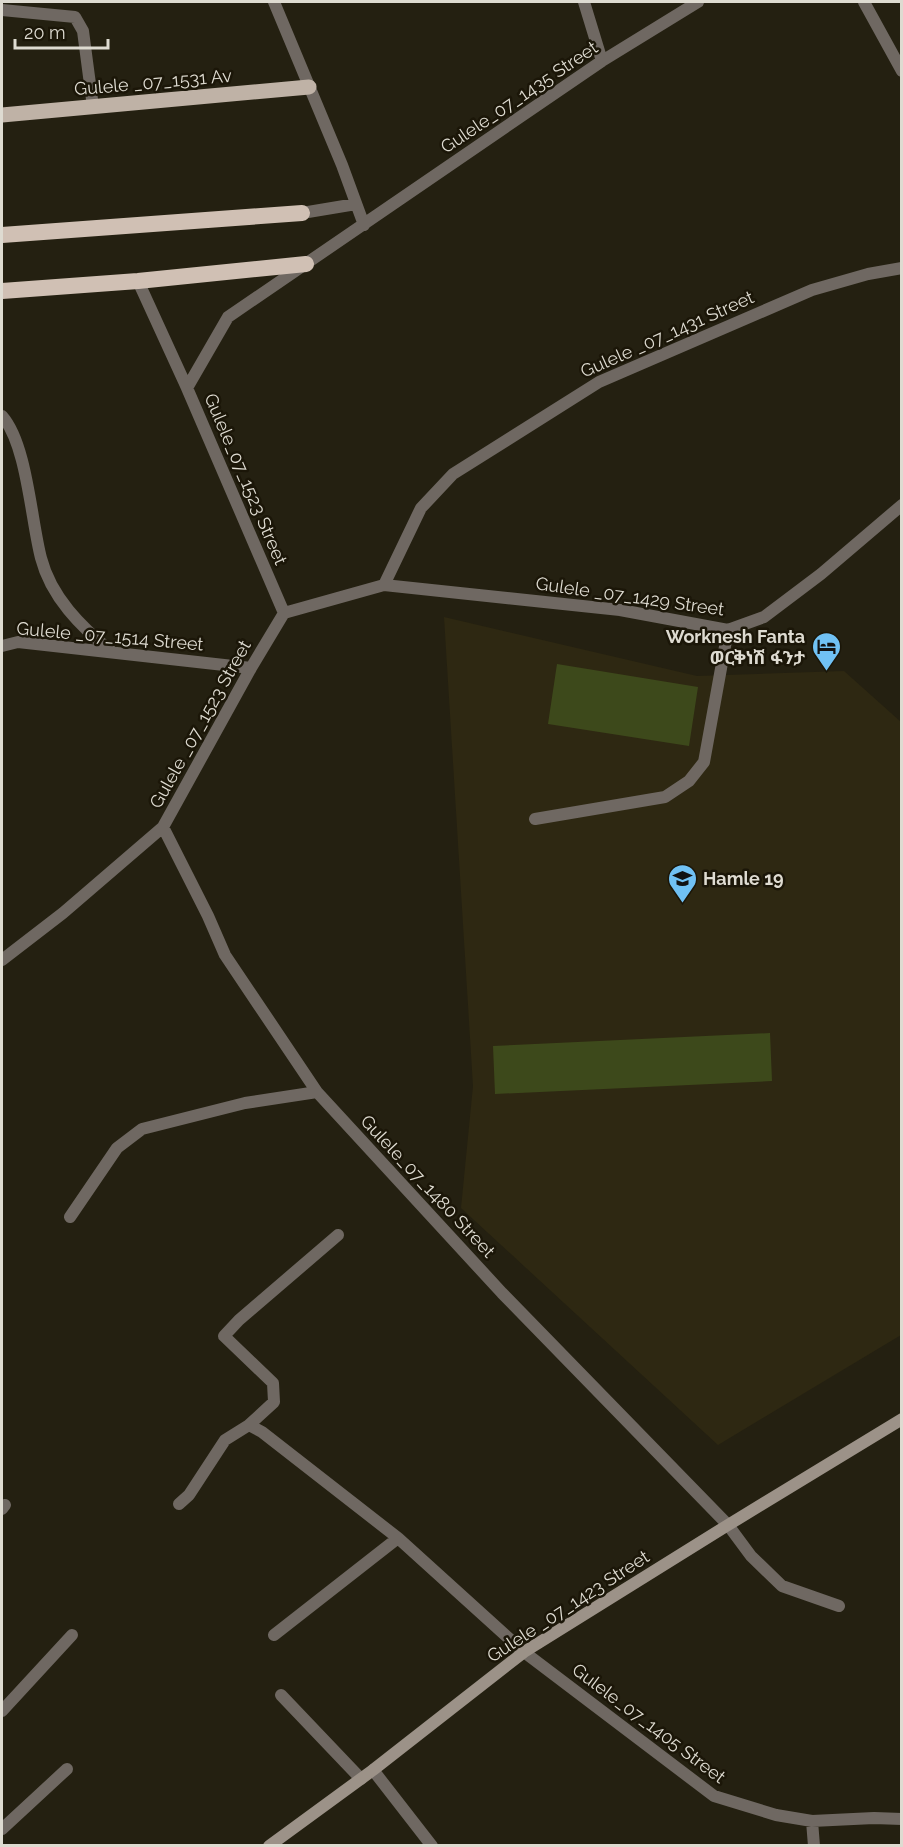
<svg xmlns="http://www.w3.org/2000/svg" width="903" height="1847" viewBox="0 0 903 1847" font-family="Raleway,'Noto Sans Ethiopic',sans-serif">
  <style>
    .built { fill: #2e2812 }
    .building { fill: #3d491b }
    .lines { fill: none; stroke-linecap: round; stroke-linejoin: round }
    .service { stroke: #6f6862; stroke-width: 12 }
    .minor { stroke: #6f6862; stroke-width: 12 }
    .secondary { stroke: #9c9288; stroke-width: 12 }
    .primary { stroke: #bfb2a6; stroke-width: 15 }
    .trunk { stroke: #d0c0b4; stroke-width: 16 }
    .labels { text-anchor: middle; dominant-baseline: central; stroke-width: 5; stroke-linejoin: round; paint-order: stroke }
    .street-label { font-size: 18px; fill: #dedbd1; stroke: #1b1608 }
    .poi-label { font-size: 18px; font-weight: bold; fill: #dedbd1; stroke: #1b1608; text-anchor: end }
  </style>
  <rect width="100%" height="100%" fill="#242011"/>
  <path class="built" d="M444,617L697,676L844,671L901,722V1335L718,1445L461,1208L473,1086Z"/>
  <path class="building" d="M557,664L698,687L689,746L548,724Z
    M770,1033L772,1081L495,1094L493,1046Z"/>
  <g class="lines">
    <path class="service" d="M535,819L665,797L689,781L704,762L728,630"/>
    <path class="minor" d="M274,2L342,165L364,225
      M584,2L602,61
      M864,2L902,71
      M2,10L75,17L83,31L93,107
      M302,213L356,204
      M138,281L187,388
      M2,416C27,444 31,520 41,558C51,597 81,627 112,652
      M384,585L421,508L453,474L599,382L812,290L868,274L902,268
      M284,613L187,388L228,317L602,61L698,2
      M284,613L384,585L620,610L728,630L764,617L821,574L902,505
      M2,646L18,642L251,668
      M163,827L208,916L225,955L317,1092L502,1293L728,1525L751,1556L782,1586L839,1606
      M2,960L63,913L163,827L251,668L284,613
      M70,1217L117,1148L142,1129L245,1103L317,1092
      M249,1425L274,1402L273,1383L224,1336L239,1320L338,1235
      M179,1504L189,1495L225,1440L249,1425L262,1432L398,1538L524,1652L714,1796L776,1815L812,1821L874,1818L902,1819
      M2,1509L5,1505
      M274,1635L398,1538
      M281,1695L361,1779
      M2,1711L72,1635
      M373,1770L432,1846
      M812,1821L814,1846
      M2,1829L67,1769"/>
    <path class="secondary" d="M269,1846L373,1770L524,1652L728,1525L902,1419"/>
    <path class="primary" d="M2,115L309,87"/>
    <path class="trunk" d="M2,235L302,213
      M2,291L138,281L306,264"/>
  </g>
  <defs>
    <symbol id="hotel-pin" viewBox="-11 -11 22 30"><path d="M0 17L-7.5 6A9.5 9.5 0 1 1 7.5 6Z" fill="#70c1f4" stroke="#1b1608"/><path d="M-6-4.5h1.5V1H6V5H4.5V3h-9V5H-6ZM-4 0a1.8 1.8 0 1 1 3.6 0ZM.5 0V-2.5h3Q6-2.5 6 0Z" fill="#111"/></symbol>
    <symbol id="school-pin" viewBox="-11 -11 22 30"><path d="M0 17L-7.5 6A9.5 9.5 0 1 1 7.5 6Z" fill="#70c1f4" stroke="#1b1608"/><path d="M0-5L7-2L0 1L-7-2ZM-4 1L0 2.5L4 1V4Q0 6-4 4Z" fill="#111"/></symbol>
  </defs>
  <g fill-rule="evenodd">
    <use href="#hotel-pin" x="810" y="630" width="33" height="45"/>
    <use href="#school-pin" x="666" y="862" width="33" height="45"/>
  </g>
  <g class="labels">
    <g class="street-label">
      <text transform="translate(153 82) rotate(-5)">Gulele _07_1531 Av</text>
      <text transform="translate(519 97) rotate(-34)">Gulele_07_1435 Street</text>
      <text transform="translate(667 334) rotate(-24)">Gulele _07_1431 Street</text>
      <text transform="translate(246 479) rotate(67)">Gulele_07_1523 Street</text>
      <text transform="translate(630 596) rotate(8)">Gulele _07_1429 Street</text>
      <text transform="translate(110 636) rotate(5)">Gulele _07_1514 Street</text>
      <text transform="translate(200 724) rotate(-61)">Gulele _07_1523 Street</text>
      <text transform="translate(428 1186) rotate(47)">Gulele_07_1480 Street</text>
      <text transform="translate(568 1606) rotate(-33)">Gulele _07_1423 Street</text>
      <text transform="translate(649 1723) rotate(37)">Gulele_07_1405 Street</text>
    </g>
    <g class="poi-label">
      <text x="805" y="636">Worknesh Fanta<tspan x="805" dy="21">ወርቅነሽ ፋንታ</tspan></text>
      <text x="703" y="878" text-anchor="start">Hamle 19</text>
    </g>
  </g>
  <rect width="903" height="1847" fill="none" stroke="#dedbd1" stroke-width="6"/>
  <path d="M15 39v9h93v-9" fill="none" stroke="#dedbd1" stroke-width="3"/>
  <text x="24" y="39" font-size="18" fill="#dedbd1" stroke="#1b1608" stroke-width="4.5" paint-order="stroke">20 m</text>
</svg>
